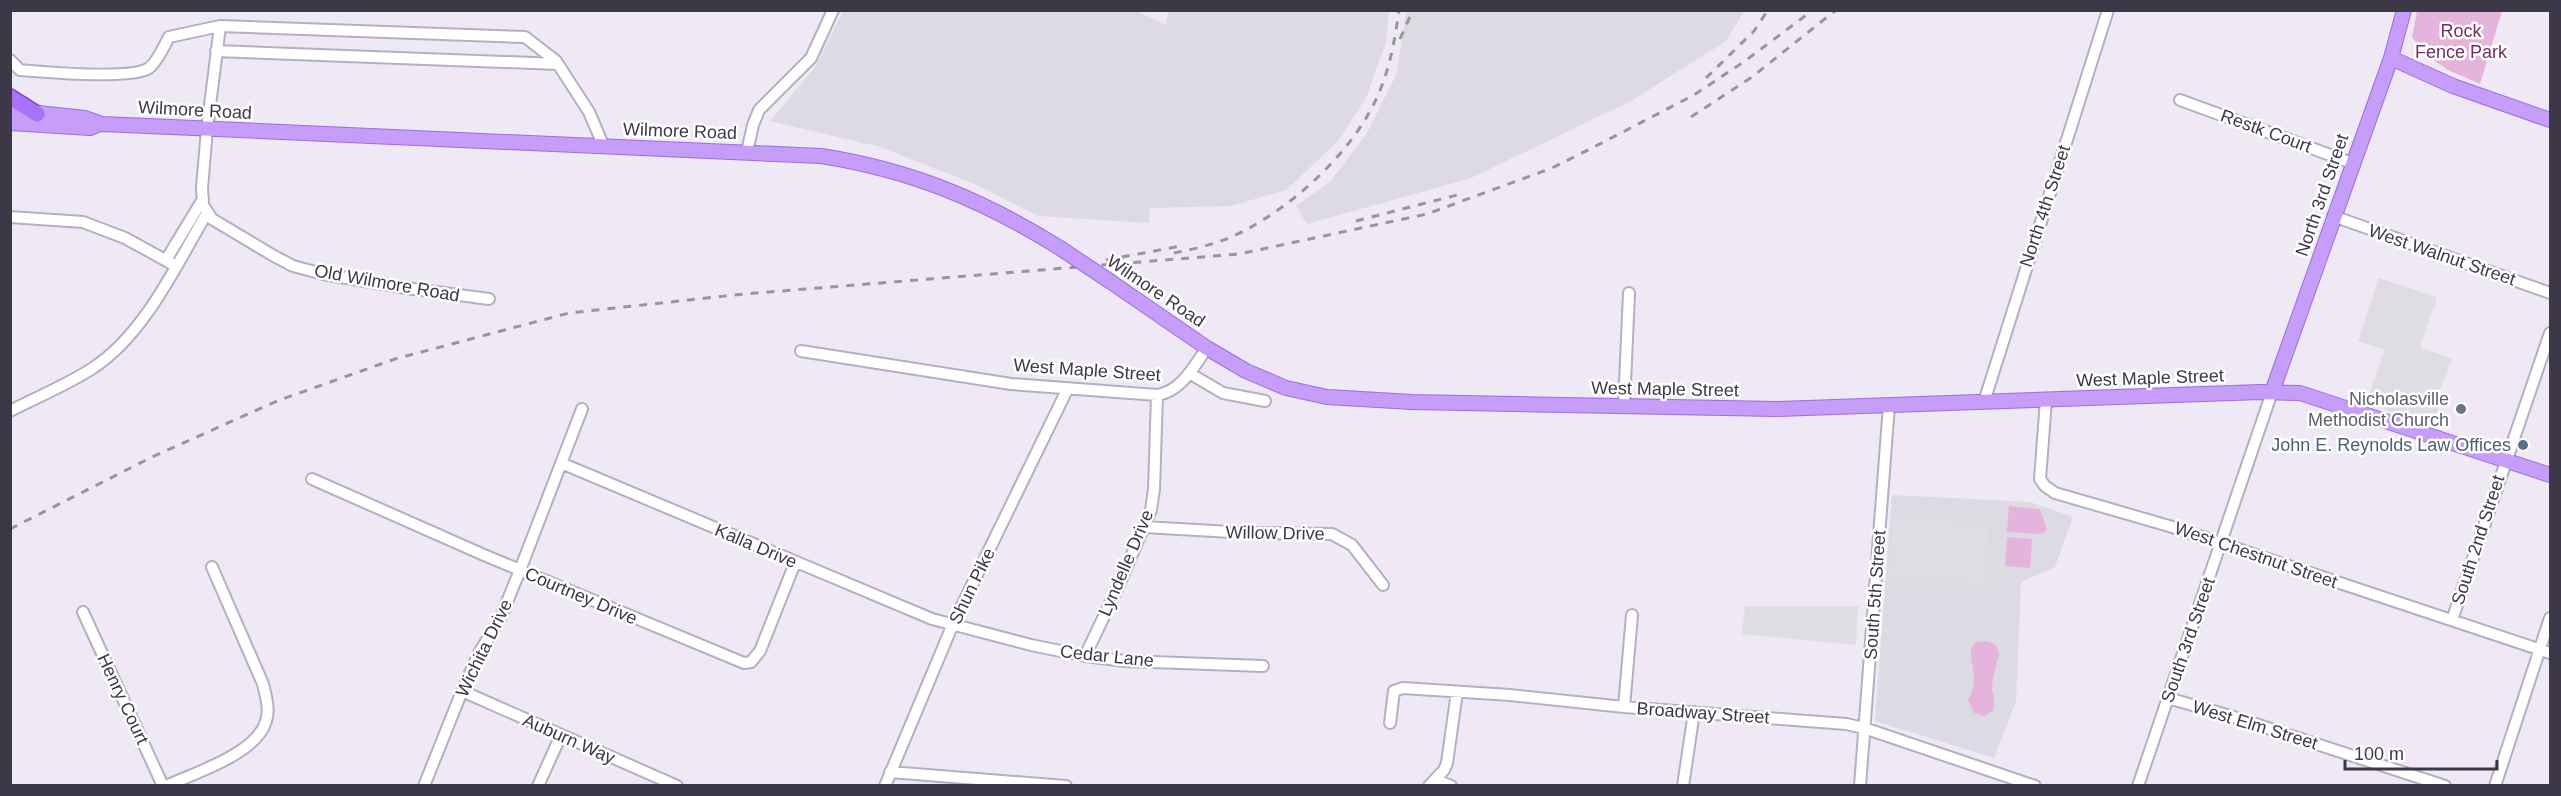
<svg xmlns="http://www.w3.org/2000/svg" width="2561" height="796" viewBox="0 0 2561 796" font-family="Helvetica,sans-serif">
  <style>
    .industrial { fill: #dddae3 }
    .green { fill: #e5b4dc }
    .parking { fill: #dfdde2 }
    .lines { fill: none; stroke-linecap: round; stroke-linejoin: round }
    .minor-casing { stroke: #b6afc2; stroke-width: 14 }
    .major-casing { stroke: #9e6dde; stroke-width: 16 }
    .highway-casing { stroke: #7841d5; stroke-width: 18 }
    .minor { stroke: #fff; stroke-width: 10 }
    .major { stroke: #c69df9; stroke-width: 14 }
    .highway { stroke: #a772f6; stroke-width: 15 }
    .rail { stroke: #979797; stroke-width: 3; stroke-dasharray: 8 8; stroke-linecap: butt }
    .major-bridge-casing { stroke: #9e6dde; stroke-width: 16; stroke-linecap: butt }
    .major-bridge { stroke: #c69df9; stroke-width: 14 }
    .worship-dot { fill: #6b7280; stroke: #fff; stroke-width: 2 }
    .service-dot { fill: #5c6f8a; stroke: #fff; stroke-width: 2 }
    .labels { text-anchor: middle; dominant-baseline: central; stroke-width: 5; stroke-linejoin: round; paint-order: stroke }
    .park-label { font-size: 18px; fill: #762e5c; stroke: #fff }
    .street-label { font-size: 18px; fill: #3d3847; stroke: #fff }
    .worship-label { font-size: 18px; fill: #5b616d; stroke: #fff; text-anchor: end }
    .service-label { font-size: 18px; fill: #4e5e75; stroke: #fff; text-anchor: end }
  </style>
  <rect width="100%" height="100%" fill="#eee9f4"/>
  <path class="industrial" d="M843,11H1136L1166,25L1168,11H1389L1386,42L1366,98L1337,142L1286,190L1231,206L1150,208L1149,223L1038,216L977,185L880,147L770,121L815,67Z
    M1406,11V10L1744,11L1726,41L1631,101L1471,178L1307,224L1296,206L1330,182L1367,133L1397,73Z
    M1892,495L2030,502L2073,517L2055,567L2021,582L2016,701L1994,758L1875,721Z"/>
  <path class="green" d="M2417,11H2502L2480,84L2448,70L2426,55L2412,37Z
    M2009,506L2040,509L2047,530L2041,534L2007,532Z
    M2007,537L2032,539L2030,568L2005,566Z
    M1985,641L1995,644L1999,653C1997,665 1993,675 1992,687C1992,697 1997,699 1993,711L1984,716L1974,713L1968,700C1980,678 1970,668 1971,648L1976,642Z"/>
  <path class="parking" d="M2379,278L2437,297L2420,347L2452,359L2437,397L2441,398L2433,426L2366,403L2385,350L2358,341Z
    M1893,517L1989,524L1985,584L1889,577Z
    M1745,606H1858L1856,645L1742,634Z"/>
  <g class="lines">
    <defs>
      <path id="minor" d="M220,26L525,37L556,61L589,112L604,147
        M216,51L558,64
        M10,60L20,70C43,72 132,80 149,68C158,61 164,46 169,37L220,26L207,129L202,188L203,205L212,219L274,256L293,266L323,274L406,288L489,299
        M2180,100L2352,163
        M747,152L753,125L759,110L811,58L833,10
        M2333,216L2550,293
        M10,217L83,222L125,238L176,266
        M166,260L203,199
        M801,351L1011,384L1157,395C1181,392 1194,366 1207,348
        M1189,373L1223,393L1265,401
        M2046,400L2040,479L2045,486L2055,493L2169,526L2550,653
        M1984,402L2108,10
        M1624,406L1629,293
        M10,411C37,397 67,385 93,368C145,334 176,265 207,213
        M561,463L932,619L1031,645L1085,656L1125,661L1263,666
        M312,479L484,555L744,663L751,662L760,651L795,563
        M1144,527L1249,533L1332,534L1352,545L1383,585
        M83,612L163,786
        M2452,620L2550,333
        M1085,656L1118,587L1151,510L1154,489L1157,395
        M462,691L677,786
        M2168,698L2237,718L2445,786
        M1624,707L1632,615
        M1390,723L1394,691L1403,688L1510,695L1624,707L1846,724L1864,728L2035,786
        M890,772L1066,786
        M1436,780L1451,786
        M166,786C194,773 257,754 266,721C270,709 266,697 263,684L212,567
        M424,786L462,691L479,653L500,619L520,570L582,409
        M538,786L561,735
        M885,786L953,624L1067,390
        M1429,786L1444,770L1447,763L1457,692
        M1683,786L1694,712
        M1860,786L1889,405
        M2138,786L2272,392
        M2495,786L2550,618"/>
      <path id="major" d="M2391,58L2453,86L2550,120
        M10,110L85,118L102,124L821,156C911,170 983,200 1060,248
        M10,123L90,128L100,124
        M1111,282L1207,348L1246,371L1286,388L1327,397L1412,402L1776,409L2261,392L2300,393L2550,475
        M2272,392L2391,58L2404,10"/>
      <path id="highway" d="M10,97L37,114"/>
    </defs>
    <use href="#minor" class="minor-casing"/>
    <use href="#major" class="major-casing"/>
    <use href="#highway" class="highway-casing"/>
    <use href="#minor" class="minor"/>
    <use href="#major" class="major"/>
    <use href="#highway" class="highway"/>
    <path class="rail" d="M1400,39L1413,10
      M1706,78L1754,31L1768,10
      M1691,117L1752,77L1836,10
      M1356,221L1461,194
      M1174,253C1193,249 1213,245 1231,237C1288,212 1353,153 1378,95C1390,68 1395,39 1399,10
      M1106,260L1181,246
      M10,529L152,457L277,401L395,359L569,313L744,294L1239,254L1427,214L1552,168L1594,147L1694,95L1745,61L1813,10"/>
    <defs>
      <path id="major-bridge" d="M1060,248L1111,282"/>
    </defs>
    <use href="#major-bridge" class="major-bridge-casing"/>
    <use href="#major-bridge" class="major-bridge"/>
  </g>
  <circle class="worship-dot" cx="2461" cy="409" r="6"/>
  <circle class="service-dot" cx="2523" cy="445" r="6"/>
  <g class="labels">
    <g class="park-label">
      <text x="2461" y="31">Rock<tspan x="2461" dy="21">Fence Park</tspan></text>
    </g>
    <g class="street-label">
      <text transform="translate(195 110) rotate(3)">Wilmore Road</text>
      <text transform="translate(680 131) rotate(2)">Wilmore Road</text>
      <text transform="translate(2266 131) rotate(20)">Restk Court</text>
      <text transform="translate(2322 195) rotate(-71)">North 3rd Street</text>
      <text transform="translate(2045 206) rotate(-72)">North 4th Street</text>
      <text transform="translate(2442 255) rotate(19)">West Walnut Street</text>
      <text transform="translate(387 283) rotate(10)">Old Wilmore Road</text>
      <text transform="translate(1156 291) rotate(34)">Wilmore Road</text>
      <text transform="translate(1087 370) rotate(4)">West Maple Street</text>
      <text transform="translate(2150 378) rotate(-2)">West Maple Street</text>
      <text transform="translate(1665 389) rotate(1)">West Maple Street</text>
      <text transform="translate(1275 533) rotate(1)">Willow Drive</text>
      <text transform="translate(2478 540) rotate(-72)">South 2nd Street</text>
      <text transform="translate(756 546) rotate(23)">Kalla Drive</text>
      <text transform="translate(2256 555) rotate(19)">West Chestnut Street</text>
      <text transform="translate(1126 563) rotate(-67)">Lyndelle Drive</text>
      <text transform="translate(972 586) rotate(-64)">Shun Pike</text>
      <text transform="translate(1875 595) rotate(-86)">South 5th Street</text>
      <text transform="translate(581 596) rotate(23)">Courtney Drive</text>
      <text transform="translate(2188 640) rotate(-71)">South 3rd Street</text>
      <text transform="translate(484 648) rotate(-64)">Wichita Drive</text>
      <text transform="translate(1107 656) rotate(6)">Cedar Lane</text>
      <text transform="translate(123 699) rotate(65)">Henry Court</text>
      <text transform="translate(1703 713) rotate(4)">Broadway Street</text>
      <text transform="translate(2255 725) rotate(17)">West Elm Street</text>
      <text transform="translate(569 739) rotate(24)">Auburn Way</text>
    </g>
    <g class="worship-label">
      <text x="2449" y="399">Nicholasville<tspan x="2449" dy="21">Methodist Church</tspan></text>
    </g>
    <g class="service-label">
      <text x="2511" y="445">John E. Reynolds Law Offices</text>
    </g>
  </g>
  <rect width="2561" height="796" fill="none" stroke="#3d3847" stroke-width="24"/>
  <path d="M2345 760v9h152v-9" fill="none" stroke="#3d3847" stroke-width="3"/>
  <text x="2354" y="760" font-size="18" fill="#3d3847" stroke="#ffffff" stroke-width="4.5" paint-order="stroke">100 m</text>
</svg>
